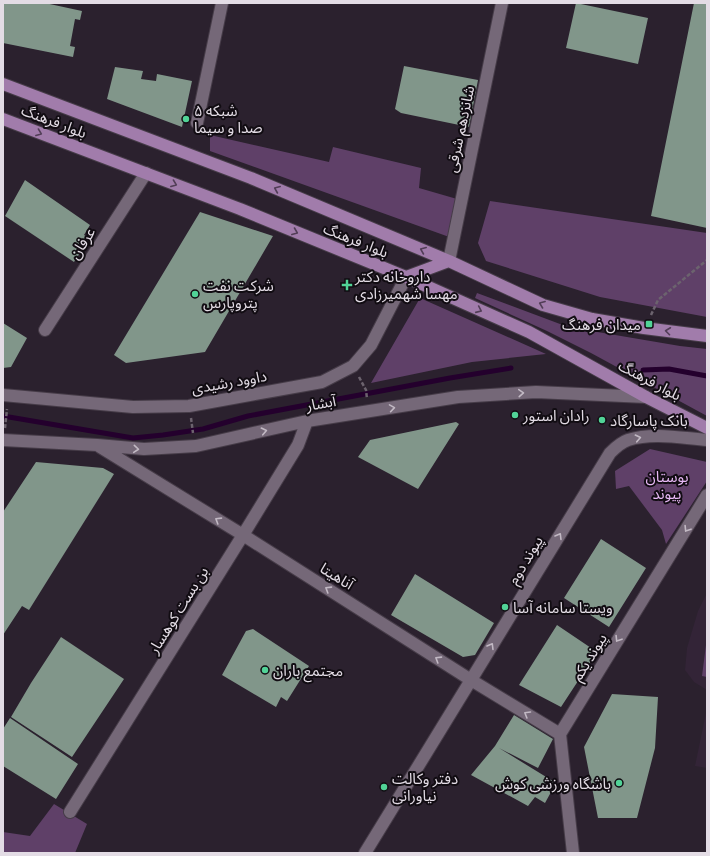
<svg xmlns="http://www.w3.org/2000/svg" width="710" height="856" viewBox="0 0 710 856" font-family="'PT Sans Narrow','Noto Sans Arabic',sans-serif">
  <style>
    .built { fill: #332437 }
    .green { fill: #5f4068 }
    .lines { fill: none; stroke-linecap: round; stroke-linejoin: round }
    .stream { stroke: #24002d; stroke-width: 5 }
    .building { fill: #81968a }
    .minor-casing { stroke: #463c48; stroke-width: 14 }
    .major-casing { stroke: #463c48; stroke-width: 14 }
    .path { stroke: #6c636e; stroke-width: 2.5; stroke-dasharray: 4 2; stroke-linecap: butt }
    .minor { stroke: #756878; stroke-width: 12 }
    .major { stroke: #a17cab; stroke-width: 12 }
    .oneway { stroke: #523e57 }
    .oneway2 { stroke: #c2b9c4 }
    .poi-dot { fill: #51d397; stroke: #110c12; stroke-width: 1.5 }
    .labels { text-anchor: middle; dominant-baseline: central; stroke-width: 4; stroke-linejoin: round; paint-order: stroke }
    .poi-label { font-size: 15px; fill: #e3dce5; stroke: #110c12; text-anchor: start }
    .street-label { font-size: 15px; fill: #e3dce5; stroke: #110c12 }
    .park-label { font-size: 15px; fill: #e7b8f5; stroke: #110c12 }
  </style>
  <rect width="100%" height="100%" fill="#2b212e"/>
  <path class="built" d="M707,593V690L694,682L685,670L687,648L698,611Z
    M707,708V768L695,766Z"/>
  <path class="green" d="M210,135L329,162L333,147L421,168L419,188L457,199L452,238L210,151Z
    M490,201L707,233V317L600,297L486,261L478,243Z
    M477,293L568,327L680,346L707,349V416L591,353L547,331L475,298Z
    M420,298L546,354L472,362L371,383Z
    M650,449L707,462V481L666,544L662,530L629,486L616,489L615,471Z
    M707,643V677L702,676L706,645Z
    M54,804L87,824L75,853H3V832L30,836Z"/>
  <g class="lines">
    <path class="stream" d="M643,370L669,369L707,376
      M3,416L133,438L163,435L203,429L248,416L450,378L511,368"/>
  </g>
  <path class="building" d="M4,3H45L82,11L80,20L75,19L70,46L75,47L73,57L3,43V9Z
    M576,3L648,18L638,64L566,48Z
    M694,3H707V228L651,216Z
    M404,66L478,80L469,127L401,113L395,109Z
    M115,67L143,71L141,79L156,81L157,74L192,81L182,127L107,99Z
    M25,180L90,225L84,235L90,238L74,262L5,216Z
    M200,212L273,236L205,352L126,363L114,355Z
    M3,323L27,338L11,367L3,368Z
    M456,422L459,424L418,489L358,457L370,440Z
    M36,462L103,468L114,474L29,610L22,606L3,635V512Z
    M601,539L646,568L609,627L564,598Z
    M415,574L494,623L475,655L463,657L391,615Z
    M557,625L597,652L561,707L519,685Z
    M253,629L309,666L287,701L281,697L276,707L222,675L246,631Z
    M61,637L124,679L72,757L11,717L31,683Z
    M612,694L658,697L655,748L637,818H598L584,747Z
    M514,715L553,739L538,768L499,748L556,783L545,803L535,797L528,806L471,775L495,746Z
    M10,718L78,764L56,799L3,766V729Z"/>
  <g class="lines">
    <defs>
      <path id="minor" d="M197,123L222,3
        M449,261L502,3
        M45,330L146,173
        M3,395L133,407L189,406L322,382L353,366L371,345L406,277
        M3,440L97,445L144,449L196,446L307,421L458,397L536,392L646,397
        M100,447L243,535L471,680L560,734
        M70,812L243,535L298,445L307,421
        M365,853L610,453C615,448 622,442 628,440C653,432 681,438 707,440
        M573,853L560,734L707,495"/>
      <path id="major" d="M3,84L251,178L449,261L543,305L592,319L644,328L707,336
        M3,119L240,209L406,277L529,332L646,397L707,428
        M406,277L449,261"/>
    </defs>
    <use href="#minor" class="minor-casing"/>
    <use href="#major" class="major-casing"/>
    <path class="path" d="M651,315L658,300L707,260
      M359,377L366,390L367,399
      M191,418L193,433
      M5,428L7,409"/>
    <use href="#minor" class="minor"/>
    <use href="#major" class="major"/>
  </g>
  <defs><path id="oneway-chevron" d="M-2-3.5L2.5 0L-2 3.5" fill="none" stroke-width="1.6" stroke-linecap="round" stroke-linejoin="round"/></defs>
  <g class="oneway">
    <use href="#oneway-chevron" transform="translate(39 133) rotate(21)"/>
    <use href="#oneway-chevron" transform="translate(174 184) rotate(21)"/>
    <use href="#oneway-chevron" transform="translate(277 189) rotate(-157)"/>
    <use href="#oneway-chevron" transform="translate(295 232) rotate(22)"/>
    <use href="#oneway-chevron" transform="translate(423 250) rotate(-157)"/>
    <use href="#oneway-chevron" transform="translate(542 304) rotate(-159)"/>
    <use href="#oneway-chevron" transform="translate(479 310) rotate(24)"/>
    <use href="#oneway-chevron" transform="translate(668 331) rotate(-173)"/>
  </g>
  <g class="oneway2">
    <use href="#oneway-chevron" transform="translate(521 393) rotate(-4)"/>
    <use href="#oneway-chevron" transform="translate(392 408) rotate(-9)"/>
    <use href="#oneway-chevron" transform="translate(264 431) rotate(-12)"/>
    <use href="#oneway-chevron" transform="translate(638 438) rotate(-12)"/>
    <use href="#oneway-chevron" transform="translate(136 449) rotate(5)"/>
    <use href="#oneway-chevron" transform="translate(218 520) rotate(-148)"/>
    <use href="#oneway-chevron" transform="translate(687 529) rotate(122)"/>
    <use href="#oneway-chevron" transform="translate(559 536) rotate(-59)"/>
    <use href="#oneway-chevron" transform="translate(328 589) rotate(-148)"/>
    <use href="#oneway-chevron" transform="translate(618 639) rotate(122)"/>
    <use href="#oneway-chevron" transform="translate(491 646) rotate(-59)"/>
    <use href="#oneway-chevron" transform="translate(438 659) rotate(-148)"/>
    <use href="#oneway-chevron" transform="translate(527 714) rotate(-149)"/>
  </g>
  <g class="poi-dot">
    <circle cx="186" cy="119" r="4"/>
    <path d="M345 279h4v4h4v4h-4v4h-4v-4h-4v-4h4z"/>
    <circle cx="195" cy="294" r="4"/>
    <rect x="645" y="320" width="8" height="8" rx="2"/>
    <circle cx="515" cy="415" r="4"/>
    <circle cx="602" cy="420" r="4"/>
    <circle cx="505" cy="607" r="4"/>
    <circle cx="265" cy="670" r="4"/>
    <circle cx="619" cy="783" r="4"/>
    <circle cx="384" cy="787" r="4"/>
  </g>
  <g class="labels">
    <g class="poi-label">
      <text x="194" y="110">شبکه ۵<tspan x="194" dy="17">صدا و سیما</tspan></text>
      <text x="355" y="276">داروخانه دکتر<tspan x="355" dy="17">مهسا شهمیرزادی</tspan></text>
      <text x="203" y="285">شرکت نفت<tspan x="203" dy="17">پتروپارس</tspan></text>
      <text x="641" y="324" text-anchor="end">میدان فرهنگ</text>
      <text x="523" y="415">رادان استور</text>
      <text x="610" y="420">بانک پاسارگاد</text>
      <text x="513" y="607">ویستا سامانه آسا</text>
      <text x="273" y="670">مجتمع باران</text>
      <text x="392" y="778">دفتر وکالت<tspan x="392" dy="17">نیاورانی</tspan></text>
      <text x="611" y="783" text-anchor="end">باشگاه ورزشی کوش</text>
    </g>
    <g class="street-label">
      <text transform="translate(54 121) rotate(21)">بلوار فرهنگ</text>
      <text transform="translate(460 129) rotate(-78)">شانزدهم شرقی</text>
      <text transform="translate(356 240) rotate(22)">بلوار فرهنگ</text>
      <text transform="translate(82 243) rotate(-57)">عرفان</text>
      <text transform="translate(650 380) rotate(28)">بلوار فرهنگ</text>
      <text transform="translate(229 382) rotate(-10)">داوود رشیدی</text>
      <text transform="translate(321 403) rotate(-10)">آبشار</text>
      <text transform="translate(525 560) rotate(-59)">پیوند دوم</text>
      <text transform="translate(337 576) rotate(32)">آناهیتا</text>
      <text transform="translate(178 610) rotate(-58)">بن بست کوهسار</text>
      <text transform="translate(589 657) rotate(-58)">پیوند یکم</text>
    </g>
    <g class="park-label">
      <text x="667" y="476">بوستان<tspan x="667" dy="17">پیوند</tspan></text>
    </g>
  </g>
  <rect width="710" height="856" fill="none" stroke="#e3dce5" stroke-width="8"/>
</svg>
